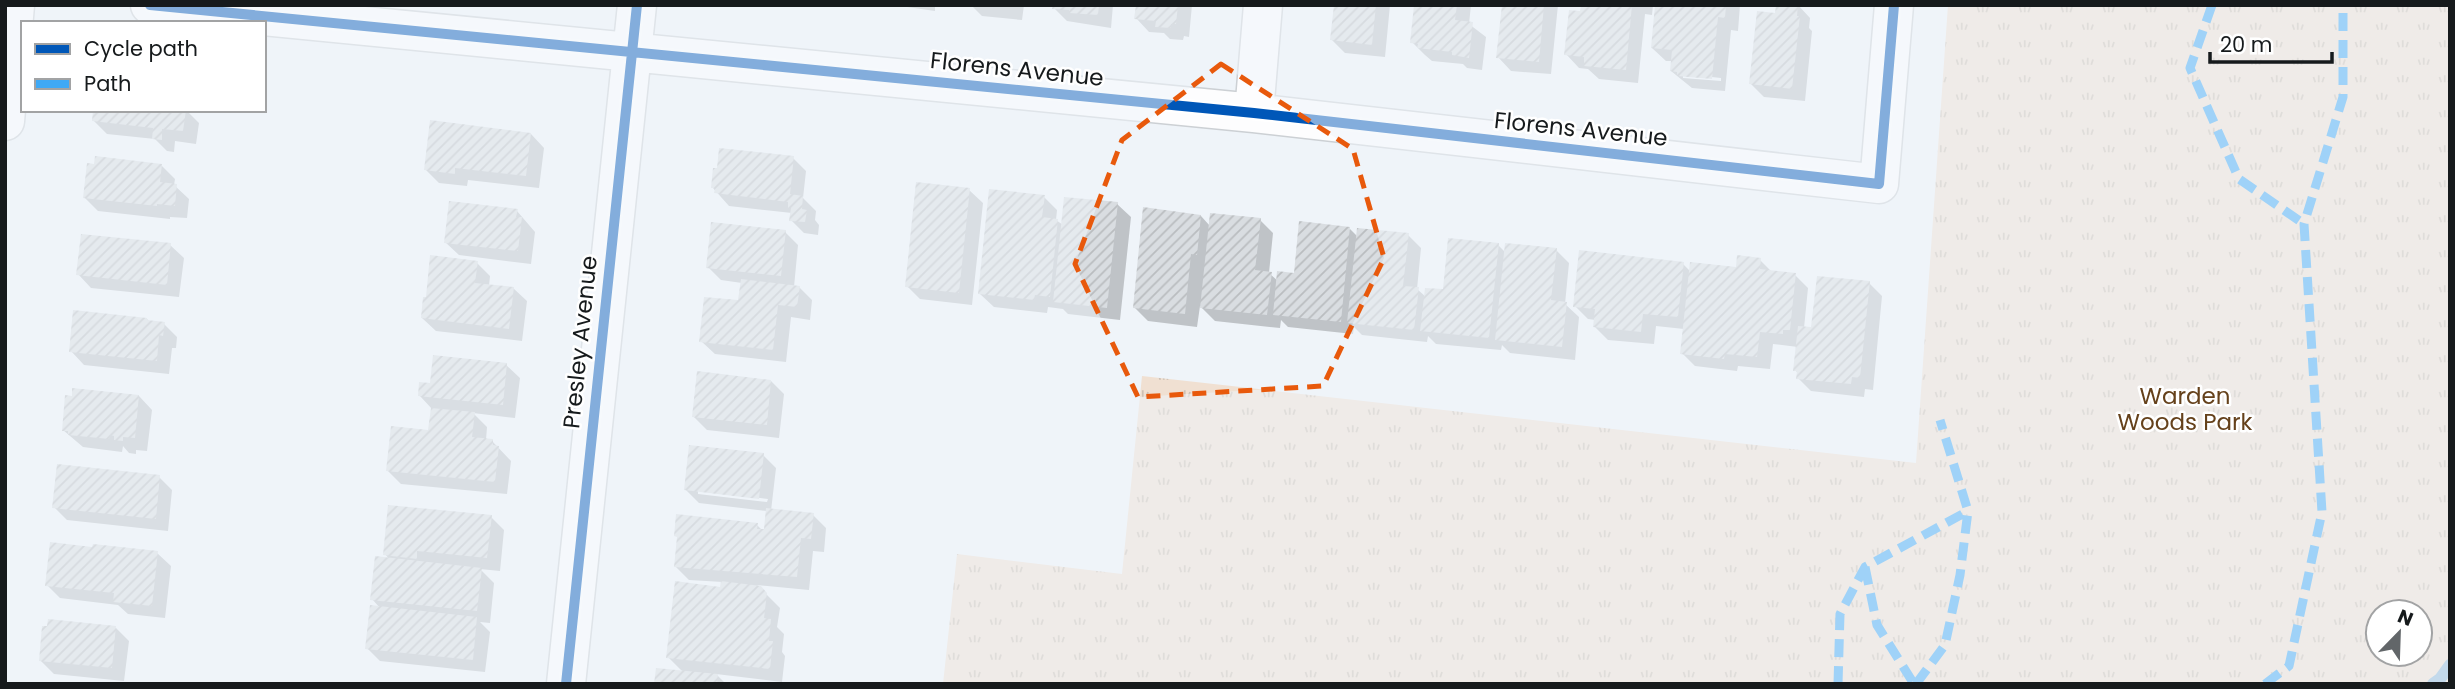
<svg xmlns="http://www.w3.org/2000/svg" width="2455" height="689" viewBox="0 0 2455 689" font-family="Poppins,sans-serif">
  <style>
    .park { fill: url(#park-tufts); fill-rule: evenodd }
    .shadow { fill: #0003; fill-rule: evenodd }
    .lines { fill: none; stroke-linecap: round; stroke-linejoin: round }
    .stream { stroke: #8eb9d9; stroke-width: 12 }
    .building { fill: url(#building-hatch) }
    .minor-casing { stroke: #ccd0d4; stroke-width: 41 }
    .minor { stroke: #fdfdfe; stroke-width: 38 }
    .quiet { stroke: #3fa9f5; stroke-width: 9; stroke-dasharray: 18 9; stroke-linecap: butt }
    .cycleway-casing { stroke: #fff; stroke-width: 15 }
    .cycleway { stroke: #0057b8; stroke-width: 10 }
    .marked { fill: none; stroke: #e8590c; stroke-width: 5; stroke-dasharray: 14 9; stroke-linejoin: round }
    .labels { text-anchor: middle; dominant-baseline: central; stroke-width: 5; stroke-linejoin: round; paint-order: stroke }
    .street-label { font-size: 23px; fill: #161a1c; stroke: #fff }
    .park-label { font-size: 23px; fill: #65411b; stroke: #fff }
  </style>
  <defs>
    <pattern id="park-tufts" width="24" height="20" patternUnits="userSpaceOnUse" patternTransform="scale(1.75)"><rect width="24" height="20" fill="#f0e0d2"/><path d="M3 7l-1-3M5 7V3M7 7l1-3M15 17l-1-3M17 17v-4M19 17l1-3" fill="none" stroke="#cdc0b4"/></pattern>
    <pattern id="building-hatch" width="6" height="6" patternUnits="userSpaceOnUse" patternTransform="scale(1.75)"><rect width="6" height="6" fill="#d9dde1"/><path d="M-1 1l2-2M0 6l6-6M5 7l2-2" fill="none" stroke="#babdc0"/></pattern>
  </defs>
  <rect width="100%" height="100%" fill="#eff4f9"/>
  <path class="park" d="M1948,5H2450V684H943L957,554L1122,574L1142,376L1916,463ZM2378,612H2420V654H2378Z"/>
  <path class="shadow" d="M893,5H935V11Z
    M971,5H1024L1022,20L982,16Z
    M1054,5H1113L1111,28L1067,21L1054,8Z
    M1137,5H1192L1189,37L1184,36L1183,40L1170,39L1164,33L1149,32L1136,18Z
    M1335,5H1390L1385,57L1345,53L1332,40Z
    M1416,5H1471L1469,24L1486,37L1482,70L1467,68L1463,64L1432,61L1425,55L1412,42Z
    M1503,5H1558L1551,74L1511,71L1498,57Z
    M1583,5H1653L1652,15L1645,14L1638,83L1599,79L1588,69L1579,68L1566,54L1582,13Z
    M1656,5H1740L1738,31L1731,30L1725,91L1692,88L1671,71L1672,61H1666L1652,48ZM1683,74L1721,78V81L1683,78Z
    M1777,5H1798L1810,18L1809,28L1812,31L1805,101L1764,97L1751,84L1777,15Z
    M186,110L199,123L196,144L175,141L174,152L167,151L155,139L107,134L93,120Z
    M531,134L544,148L539,188L468,180L467,186L439,183L426,170Z
    M793,158L806,171L803,198L816,211L815,220L819,225L818,235L804,233L791,220L792,213L729,206L713,188Z
    M161,165L175,179L174,185L189,199L187,218L170,217V219L98,211L85,198Z
    M969,190L983,203L972,305L920,299L907,286Z
    M1044,197L1057,210L1056,220L1063,225L1117,204L1131,217L1120,320L1068,314L1063,309L1048,307L1047,313L994,307L980,294Z
    M517,211L535,232L531,264L459,255L445,242Z
    M1201,216L1210,226L1260,220L1273,233L1269,273L1278,281L1295,275L1350,229L1358,237L1408,235L1421,248L1417,289L1426,297L1444,291L1498,245L1506,253L1556,250L1569,263L1565,304L1579,317L1575,360L1510,353L1502,345L1501,350L1436,344L1428,336L1427,342L1362,335L1354,327L1353,334L1288,327L1281,320L1280,328L1215,321L1200,306L1197,327L1148,321L1135,308Z
    M785,232L798,245L794,287H799L812,300L810,320L791,317L786,362L715,354L701,341L740,302L742,283L721,280L708,267Z
    M170,245L184,258L179,297L91,288L78,274Z
    M1760,260L1773,273L1795,275L1808,288L1804,328L1813,329L1869,283L1882,296L1873,390L1865,389L1864,397L1811,391L1798,378L1799,374L1795,370L1798,347L1773,344L1770,369L1738,366L1737,371L1695,366L1682,353L1684,329L1656,326L1654,344L1608,340L1595,327L1596,320L1588,319L1575,306L1683,264L1690,271L1738,268Z
    M477,263L490,276L489,286L513,288L527,301L522,341L436,331L422,318Z
    M147,319L150,322L164,324L177,337L176,348H172L169,374L84,365L71,351Z
    M506,365L520,378L515,418L473,413L487,427L486,440L492,441L511,461L507,494L401,484L388,471L430,432L432,409L420,396L432,385Z
    M771,381L784,394L779,438L707,430L693,416Z
    M139,396L152,410L147,451L136,450V454L129,453L123,446L122,452L83,447L63,430Z
    M763,455L776,468L771,511L813,515L826,528L824,552L813,551L809,590L757,585L780,608L777,627L784,634L782,652L785,656L782,682L716,674L726,684H656L683,672L668,657L722,589L723,582L689,580L676,567L757,525L765,533L767,511L699,503L686,490ZM698,490L768,499L767,502L698,494Z
    M159,477L172,490L168,531L67,520L54,507Z
    M491,517L504,530L500,571L480,569L494,583L490,623L480,622L490,632L485,672L380,661L367,648L380,608L372,599L390,560L385,554Z
    M94,549L157,553L171,566L165,618L128,614L118,605L60,598L47,585Z
    M116,628L129,641L124,681L54,674L40,660Z"/>
  <g class="lines">
    <path class="stream" d="M2433,684L2440,679L2450,665"/>
  </g>
  <path class="building" d="M1053,5H1099L1098,15L1069,13V10L1052,9Z
    M1136,5H1178L1176,24H1171V28L1155,27L1156,21L1134,19Z
    M1334,5H1376L1372,45L1330,40Z
    M1414,5H1457L1455,20L1473,22L1469,58L1452,55V52L1417,48L1418,44L1410,43Z
    M1502,5H1544L1539,62L1496,58Z
    M1581,5H1632L1626,70L1584,66V57L1564,55L1569,10L1580,11Z
    M1655,5H1726L1725,18L1718,17L1712,79L1677,76V72L1670,71L1672,50L1651,48Z
    M1776,5H1798L1797,16H1800L1792,89L1749,84L1757,11L1775,13Z
    M93,110H186L183,131L162,129V140L152,139L153,128L92,121Z
    M430,120L531,133L526,176L455,168V174L424,170Z
    M719,148L794,156L790,194L803,196L802,209L807,210L805,222L789,221L791,208H788V202L714,193L715,188H711L713,168H717Z
    M95,156L162,164L160,182L177,184L175,206L157,204V206L83,198L87,163L94,164Z
    M916,182L970,188L959,293L905,287Z
    M989,189L1045,195L1042,217L1058,219L1050,297L1035,295L1034,300L978,294Z
    M1064,197L1118,202L1107,308L1053,302Z
    M449,201L518,209L516,217H522L518,251L444,243Z
    M1143,207L1201,215L1197,255L1191,254L1185,314L1133,308Z
    M1210,213L1261,218L1255,270L1272,272L1267,315L1200,308Z
    M1299,221L1350,227L1341,322L1273,315L1277,271L1294,273Z
    M711,222L786,230L781,276L706,268Z
    M1357,228L1409,233L1403,286L1419,287L1414,330L1347,323Z
    M81,234L171,243L167,285L76,275Z
    M1448,238L1499,243L1489,338L1420,331L1425,288L1443,289Z
    M1505,243L1557,248L1551,300L1567,302L1562,347L1495,340Z
    M1579,250L1684,262L1678,317L1643,314L1641,332L1593,327L1595,309L1573,307Z
    M430,255L478,261L475,283L514,287L509,329L421,318L423,297H426Z
    M1737,255L1761,258L1760,269L1796,273L1790,330H1783V334L1760,332L1757,357L1725,354L1724,359L1680,354L1690,262L1736,267Z
    M1817,276L1870,281L1860,378L1852,377L1851,384L1796,379L1797,371H1793L1798,326L1811,327Z
    M741,279L800,286L797,307L778,305L773,350L699,342L704,297L738,300Z
    M73,310L147,318V320L165,322L163,336L159,335L157,361L69,352Z
    M433,355L507,363L503,405L418,396L419,382L430,383Z
    M697,371L771,380L767,425L692,417Z
    M72,388L139,395L135,438L123,437V441L114,440V436L110,435L109,439L68,435V431H62L65,395L72,396Z
    M431,408L475,412L472,437L493,439V445L499,446L495,482L386,471L391,426L428,430Z
    M689,445L764,453L759,499L684,490Z
    M57,464L160,475L156,519L52,508Z
    M388,505L492,515L487,558L417,551V559L383,555Z
    M766,508L814,513L811,539L801,538L797,577L674,567L677,537L674,536L676,514L758,523L757,529H764Z
    M50,542L92,547L93,544L158,551L152,606L113,602L114,593L45,586Z
    M375,556L482,568L477,611L370,600Z
    M675,581L720,587L721,581L761,586L767,593L764,618L771,619L769,641H773L770,669L666,658Z
    M370,605L477,617L473,660L365,649Z
    M48,619L116,626L112,668L39,661L42,626H47Z
    M656,668L718,674L717,684H654Z"/>
  <g class="lines">
    <defs>
      <path id="minor" d="M150,5L1254,113L1879,184L1894,5
        M1254,113L1263,5
        M5,121L15,5
        M566,684L637,5"/>
    </defs>
    <use href="#minor" class="minor-casing"/>
    <use href="#minor" class="minor"/>
    <path class="quiet" d="M2212,5L2190,68L2239,179L2304,224
      M1865,567L1877,625L1914,684
      M1838,684L1840,614L1865,567L1968,511
      M1916,684L1945,645L1960,575L1968,511L1940,420
      M2265,684L2289,666L2322,512L2304,224L2343,97V5"/>
    <defs>
      <path id="cycleway" d="M150,5L1254,113L1879,184L1894,5
        M566,684L637,5"/>
    </defs>
    <use href="#cycleway" class="cycleway-casing"/>
    <use href="#cycleway" class="cycleway"/>
  </g>
  <path d="M0 0H2455V689H0ZM1221,64L1353,149L1384,258L1323,386L1138,397L1075,264L1122,140Z" fill="#eff4f9" fill-opacity=".55" fill-rule="evenodd"/>
  <path class="marked" d="M1221,64L1353,149L1384,258L1323,386L1138,397L1075,264L1122,140Z"/>
  <g class="labels">
    <g class="street-label">
      <text transform="translate(1017 69) rotate(6)">Florens Avenue</text>
      <text transform="translate(1581 129) rotate(6)">Florens Avenue</text>
      <text transform="translate(580 342) rotate(-84)">Presley Avenue</text>
    </g>
    <g class="park-label">
      <text x="2185" y="396">Warden<tspan x="2185" dy="26">Woods Park</tspan></text>
    </g>
  </g>
  <rect width="2455" height="689" fill="none" stroke="#161a1c" stroke-width="14"/>
  <rect x="21" y="21" width="245" height="91" fill="#ffffff" stroke="#a2a3a4" stroke-width="2"/>
  <rect x="35" y="44" width="35" height="10" fill="#0057b8" stroke="#a2a3a4" stroke-width="2"/>
  <text x="84" y="56" font-size="21" fill="#161a1c">Cycle path</text>
  <rect x="35" y="79" width="35" height="10" fill="#3fa9f5" stroke="#a2a3a4" stroke-width="2"/>
  <text x="84" y="91" font-size="21" fill="#161a1c">Path</text>
  <g transform="translate(2399 633) rotate(23)"><circle r="33" fill="#ffffff" stroke="#a2a3a4" stroke-width="2"/>
  <path d="M0-5L12 26L0 18L-12 26Z" fill="#626669"/>
  <text y="-10" font-size="19" font-weight="bold" text-anchor="middle" fill="#161a1c">N</text>
  </g>
  <path d="M2210 52v10h122v-10" fill="none" stroke="#161a1c" stroke-width="3.5"/>
  <text x="2220" y="52" font-size="21" fill="#161a1c" stroke="#ffffff" stroke-width="5" paint-order="stroke">20 m</text>
</svg>
